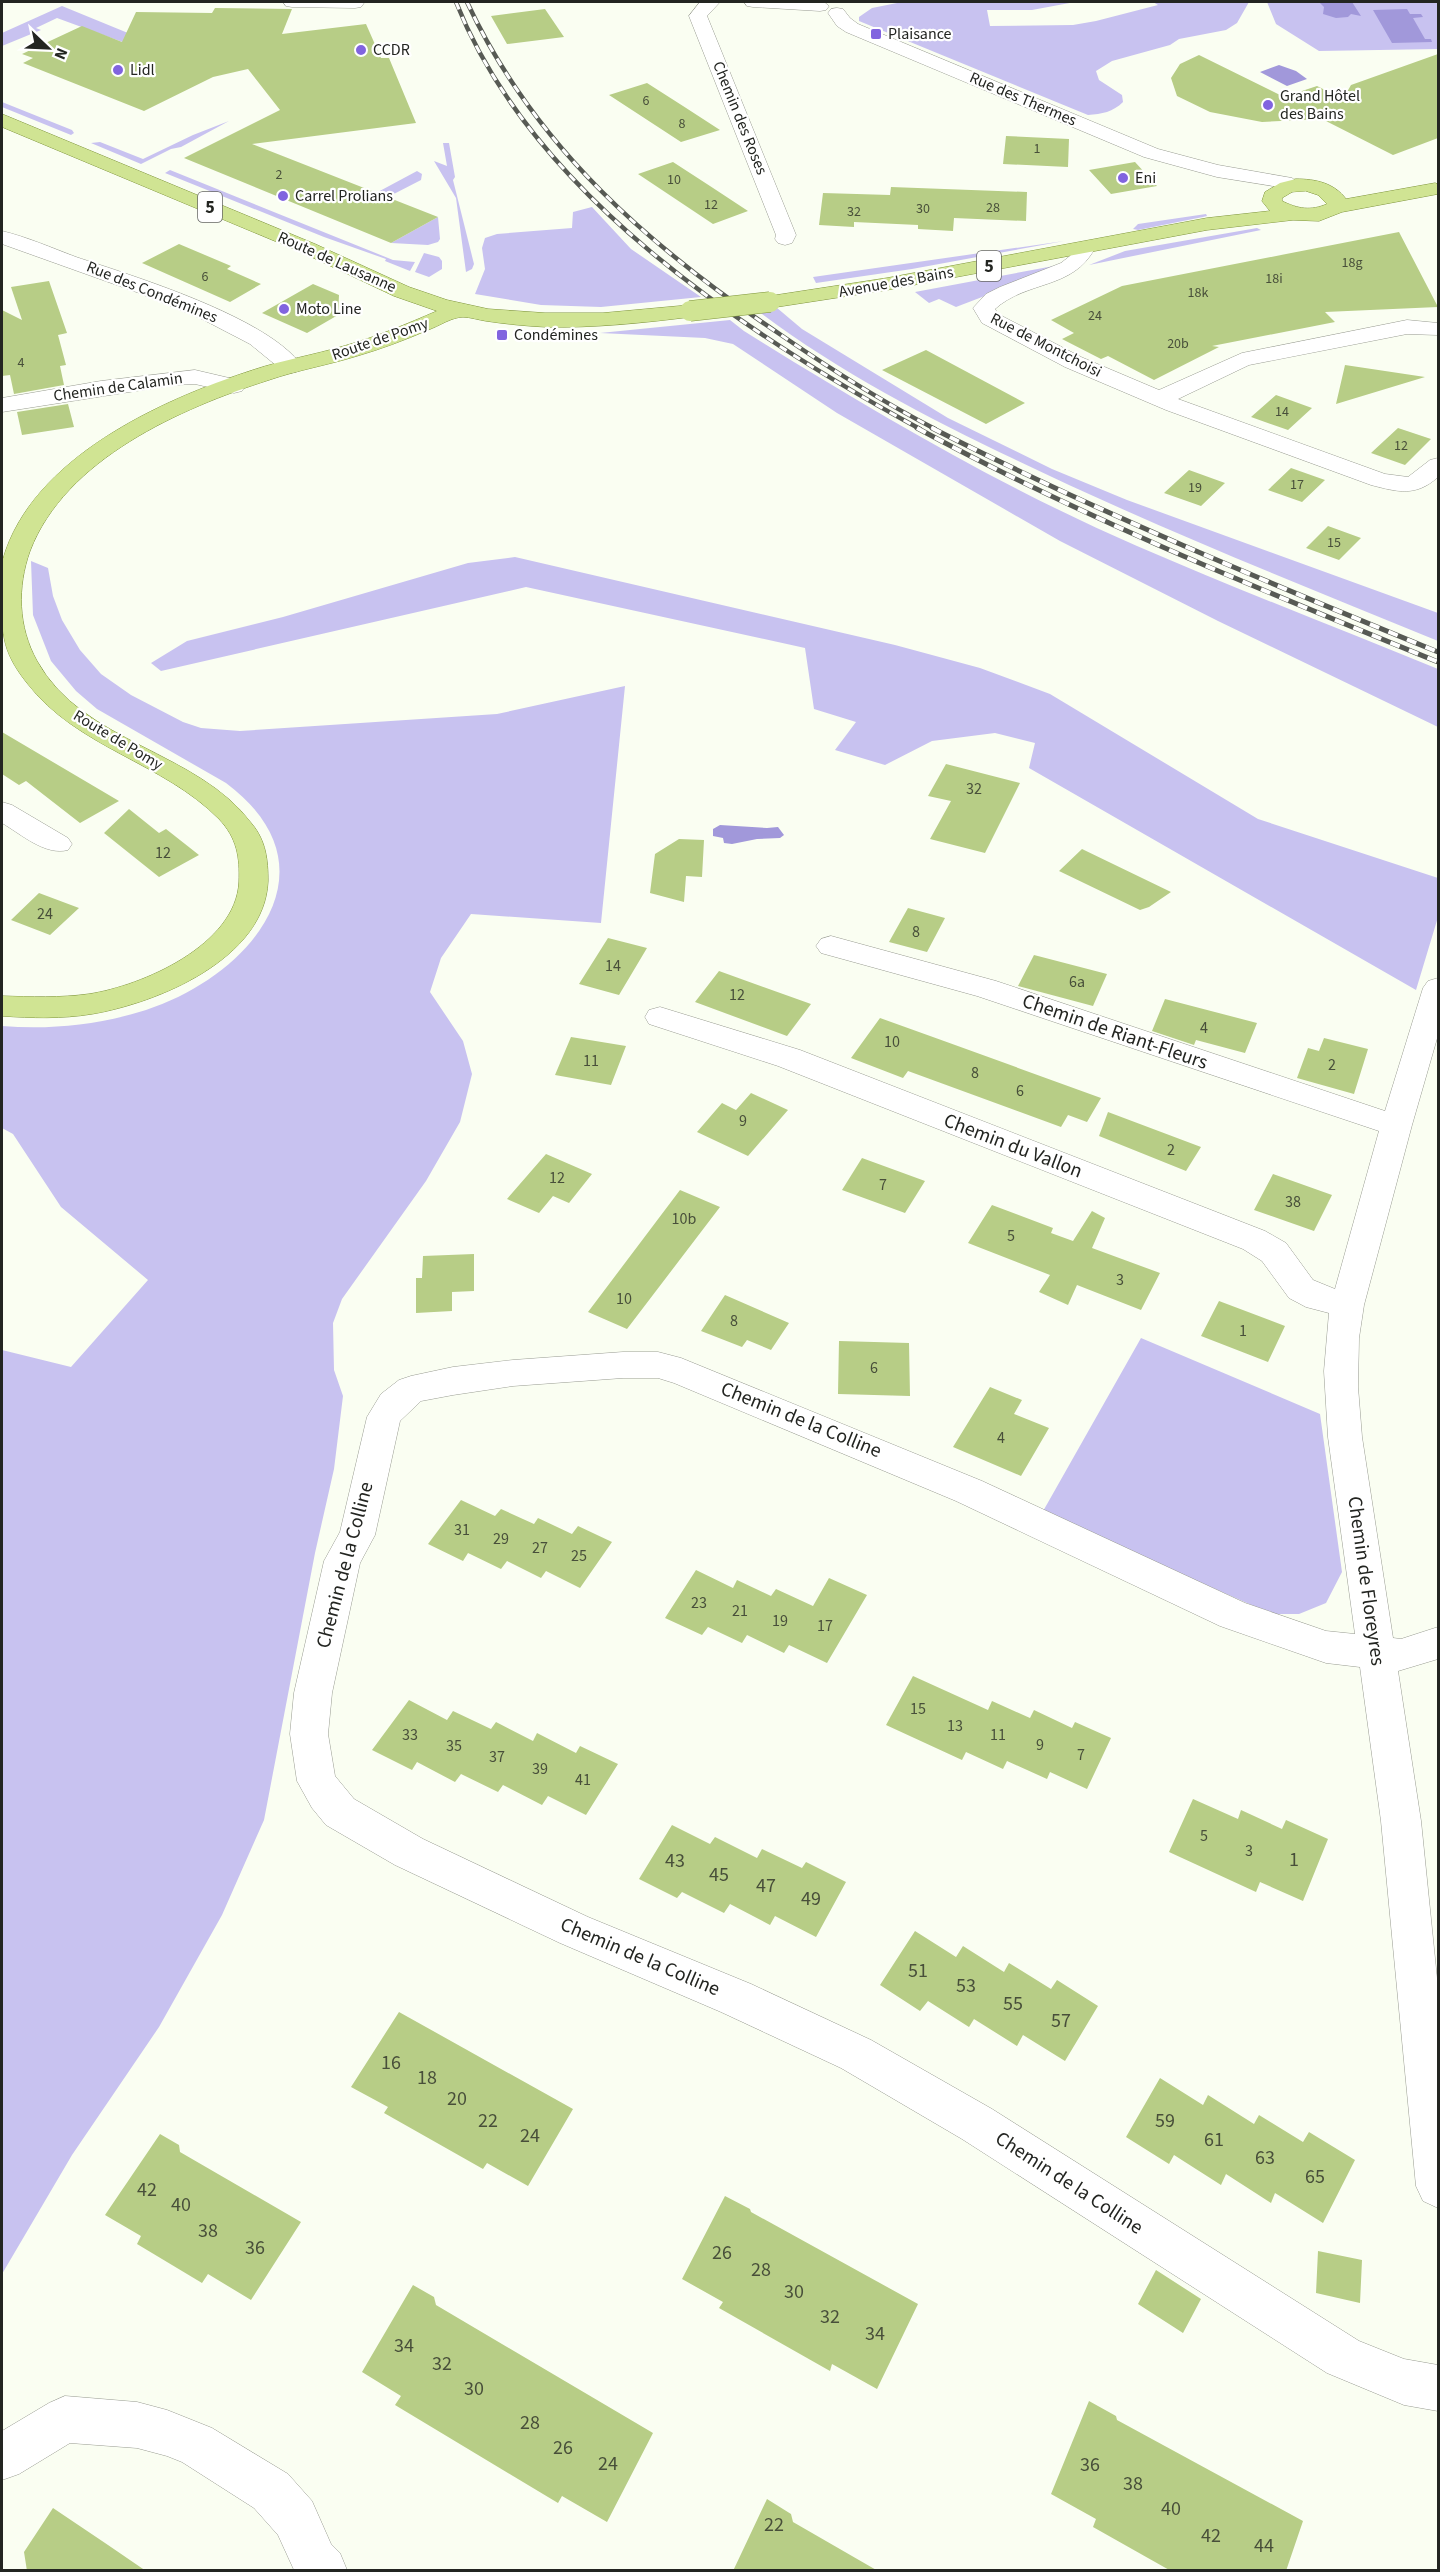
<svg xmlns="http://www.w3.org/2000/svg" width="1440" height="2572" viewBox="0 0 1440 2572" font-family="'Source Sans 3',sans-serif">
  <style>
    .green { fill: #c8c2f0 }
    .water { fill: #a198da }
    .building { fill: #b7cd86 }
    .lines { fill: none; stroke-linecap: round; stroke-linejoin: round }
    .minor-casing { stroke: #999c92; stroke-width: 1 }
    .major-casing { stroke: #7f953c; stroke-width: 1 }
    .minor { fill: #fff; fill-rule: evenodd }
    .major { fill: #d0e493; fill-rule: evenodd }
    .rail-far1-casing { stroke: #575a54; stroke-width: 4.5 }
    .rail-casing { stroke: #575a54; stroke-width: 5 }
    .rail-far1 { stroke: #fff; stroke-width: 3; stroke-dasharray: 8; stroke-linecap: butt }
    .rail { stroke: #fff; stroke-width: 4; stroke-dasharray: 10; stroke-linecap: butt }
    .major-bridge-casing { stroke: #7f953c; stroke-width: 21; stroke-linecap: butt }
    .major-bridge { stroke: #d0e493; stroke-width: 20 }
    .poi-dot { fill: #8164df; stroke: #fff; stroke-width: 2 }
    .labels { text-anchor: middle; dominant-baseline: central; stroke-width: 4.5; stroke-linejoin: round; paint-order: stroke }
    .far-number-label { font-size: 14px; fill: #484f3a }
    .far-poi-label { font-size: 16px; fill: #232521; stroke: #fff; text-anchor: start }
    .far-street-label { font-size: 16px; fill: #232521; stroke: #fff }
    .number-label { font-size: 16px; fill: #484f3a }
    .shield { fill: #fff; stroke: #656664; stroke-width: 1.5 }
    .shield-label { font-size: 18px; font-weight: bold; fill: #232521 }
    .street-label { font-size: 20px; fill: #232521; stroke: #fff }
    .near-number-label { font-size: 20px; fill: #484f3a }
  </style>
  <rect width="100%" height="100%" fill="#fafef2"/>
  <path class="green" d="M902,2H1075L1032,10H987L990,26L1073,25L1096,21L1158,5L1153,2H1249L1237,23L1226,30L1179,39L1170,45L1112,61L1096,71L1099,80L1122,95L1123,102C1113,112 1102,114 1088,115L859,21V17L872,8Z
    M1267,2H1438V49L1319,51L1276,24Z
    M62,6L167,49L155,54L57,18L36,28L41,30L2,46V33Z
    M2,102L72,130L74,133L71,135L2,107Z
    M229,121L181,147L171,149L141,164L91,143L100,142L143,159L193,135Z
    M443,143H449L455,177L453,180L474,264L472,269L466,272L456,198L434,161L447,166Z
    M170,170L393,260L415,262L410,271L385,261L386,259L324,237L165,173Z
    M417,171L422,174L421,180L388,197L376,193Z
    M592,207L631,249L701,297L601,307L541,305L475,294L485,269L482,248L485,238L497,234L572,228L573,212Z
    M1206,214L1207,216L1203,217L1138,230L1133,229L1138,224Z
    M438,217L440,239L438,242L428,245L391,243Z
    M1257,228L1261,230L1089,265L1125,251Z
    M1064,241L912,269L816,283L813,277Z
    M424,253L439,257L442,261V269L429,277L415,272Z
    M1059,265L1060,267L956,307L939,299L929,303L915,292Z
    M770,302L802,329L948,418L1052,469L1127,500L1438,613V641C1296,583 1153,526 1014,459C922,415 830,367 749,304Z
    M730,320L744,331C871,410 999,486 1137,546C1236,589 1338,628 1438,669V727L1218,621L1060,541L837,413L733,344L705,338L600,333Z
    M515,557L895,645L980,668L1050,694L1258,819L1438,878V917L1416,990L1029,768L1035,743L995,733L932,741L885,765L835,750L856,722L814,709L805,648L526,587L161,671L151,663L187,641L283,617L468,563Z
    M31,561L48,568L53,596L62,620L80,650L101,674L131,695L183,722L201,728L240,731L497,714L625,686L601,923L471,914L441,958L430,992L463,1041L472,1074L460,1122L426,1181L342,1299L333,1323L334,1370L343,1396L334,1469L315,1553L264,1820L222,1915L159,2027L72,2155L2,2274V1350L71,1367L148,1280L61,1207L13,1134L2,1128V1026C50,1030 99,1025 146,1010C250,976 341,869 226,783L97,709L76,691L51,661L33,615Z
    M1141,1338L1320,1414L1342,1572L1326,1603L1299,1614H1272L1042,1513Z"/>
  <path class="water" d="M1319,2H1352L1361,16L1351,14L1348,17L1336,18L1323,14L1324,7Z
    M1407,9L1410,14H1421L1423,17L1413,18L1425,39H1431L1432,42L1392,43L1373,10Z
    M1279,65L1296,71L1307,79L1287,86L1260,72Z
    M720,825L767,828L778,827L784,835L780,838L757,839L732,844L724,843L723,838L713,836V829Z"/>
  <path class="building" d="M215,8L292,9L282,34L366,24L381,58H389L416,123L252,144L438,217L391,243L184,158L280,110L248,69L213,77L144,111L23,63L33,58L22,54L82,26L122,42L136,12L212,13Z
    M545,9L564,37L507,44L491,16Z
    M1438,54V138L1393,155L1322,119L1262,122L1210,112L1177,96L1171,78L1180,64L1199,55L1284,97L1317,86L1343,99L1351,85Z
    M647,83L683,106L720,130L681,142L609,95Z
    M1006,136L1069,139L1068,167L1003,164Z
    M673,162L710,186L748,211L713,224L638,174Z
    M1135,162L1157,186L1111,194L1089,170Z
    M891,187L1027,192L1026,221L954,218L953,231L918,229V225L854,222V227L819,225L823,193L890,195Z
    M1399,232L1438,307L1325,312L1335,322L1212,346L1219,347L1154,380L1108,356L1101,359L1062,339L1074,333L1051,320L1122,286Z
    M179,244L231,266L227,269L261,284L230,302L142,263Z
    M49,281L67,333L58,335L66,365L60,366L64,385L14,394L10,375L2,376V310L22,320L11,287Z
    M313,284L339,295L338,315L307,333L262,313Z
    M926,350L1025,403L986,424L882,370Z
    M1345,365L1425,377L1336,404Z
    M1276,395L1312,408L1288,430L1251,417Z
    M68,404L74,427L22,435L17,412Z
    M1398,428L1431,439L1405,465L1371,453Z
    M1291,468L1325,480L1302,502L1268,490Z
    M1189,470L1225,483L1201,506L1164,493Z
    M1328,526L1361,538L1339,560L1306,548Z
    M2,732L119,801L80,823L26,781L19,785L2,774Z
    M946,764L1020,783L985,853L930,839L951,801L928,796Z
    M129,809L159,833L166,829L199,855L159,877L104,833Z
    M679,839L704,840L702,877L686,876L684,902L650,893L655,854Z
    M1082,849L1171,892L1149,907L1140,910L1059,871Z
    M39,893L79,908L50,935L11,920Z
    M908,908L945,918L927,952L889,942Z
    M608,938L647,948L619,995L579,984Z
    M1034,955L1107,974L1093,1006L1018,986Z
    M719,971L811,1004L787,1036L695,1002Z
    M1165,999L1257,1023L1245,1053L1196,1040L1194,1045L1152,1031Z
    M880,1018L944,1041L1101,1098L1087,1122L1068,1115L1061,1127L908,1071L903,1078L851,1058Z
    M571,1037L626,1046L611,1085L555,1075Z
    M1324,1038L1368,1049L1354,1094L1297,1078L1308,1048L1319,1051Z
    M751,1093L788,1110L748,1156L697,1132L722,1103L736,1110Z
    M1108,1112L1201,1147L1186,1171L1099,1136Z
    M546,1154L592,1174L569,1203L553,1196L539,1213L507,1199Z
    M862,1158L925,1181L905,1213L842,1190Z
    M1273,1174L1332,1195L1314,1231L1254,1210Z
    M680,1190L720,1207L627,1329L588,1312Z
    M992,1205L1053,1228L1051,1233L1073,1241L1092,1211L1105,1218L1092,1248L1160,1273L1141,1310L1077,1285L1068,1305L1039,1292L1050,1275L968,1243Z
    M474,1254V1291L452,1292V1311L416,1313V1278H422L423,1256Z
    M725,1295L789,1323L771,1350L747,1340L742,1347L701,1331Z
    M1219,1301L1285,1326L1268,1362L1201,1336Z
    M839,1341L909,1343L910,1396L838,1394Z
    M990,1387L1022,1400L1014,1414L1049,1428L1021,1476L953,1447Z
    M461,1500L495,1516L501,1509L534,1524L538,1518L572,1534L578,1526L612,1542L580,1588L546,1571L541,1578L507,1561L501,1569L468,1553L463,1561L428,1544Z
    M696,1570L733,1588L737,1580L771,1596L776,1589L813,1606L829,1578L867,1595L827,1663L789,1645L784,1653L747,1635L742,1643L708,1627L702,1635L665,1618Z
    M913,1676L988,1710L992,1701L1030,1718L1034,1710L1072,1728L1075,1722L1111,1738L1087,1789L1050,1772L1047,1779L1007,1761L1003,1769L966,1752L962,1760L886,1725Z
    M409,1700L447,1720L453,1711L491,1729L496,1722L533,1741L537,1733L576,1753L580,1746L618,1764L586,1815L548,1796L542,1805L503,1785L498,1792L461,1774L455,1782L417,1762L412,1770L372,1750Z
    M1193,1799L1238,1819L1241,1810L1282,1829L1286,1820L1328,1839L1303,1901L1260,1882L1256,1892L1169,1852Z
    M672,1825L710,1844L715,1837L757,1858L762,1849L802,1868L806,1862L846,1882L816,1937L775,1916L770,1925L730,1904L724,1913L682,1892L677,1898L639,1879Z
    M915,1931L956,1957L963,1946L1004,1972L1009,1963L1051,1989L1057,1980L1098,2006L1065,2061L1023,2035L1017,2046L974,2019L969,2027L928,2001L920,2011L880,1985Z
    M399,2012L573,2109L528,2186L487,2163L483,2169L384,2113L388,2107L351,2087Z
    M1160,2078L1203,2105L1208,2095L1254,2124L1259,2115L1303,2142L1309,2132L1355,2160L1323,2223L1275,2193L1271,2203L1226,2174L1221,2185L1174,2155L1169,2164L1126,2137Z
    M160,2134L179,2145L180,2152L301,2222L251,2300L208,2274L202,2283L137,2244L141,2236L105,2215Z
    M725,2196L750,2209L751,2212L918,2304L877,2389L832,2364L830,2371L719,2308L723,2302L682,2279Z
    M1318,2251L1362,2260L1360,2303L1316,2293Z
    M1156,2270L1201,2299L1183,2333L1138,2304Z
    M413,2285L434,2297L436,2305L653,2433L607,2522L562,2496L558,2503L395,2405L401,2396L362,2372Z
    M1089,2401L1116,2416L1117,2420L1303,2521L1286,2571H1171L1093,2527L1096,2519L1051,2494Z
    M767,2499L791,2514L793,2522L878,2571H733Z
    M53,2508L108,2545L146,2571H27L24,2552Z"/>
  <g class="lines">
    <defs>
      <path id="minor" d="M283,2H363L364,3L361,7L355,8L292,7L286,6Z
        M700,2H720L707,16L796,235L792,243L785,245L778,243L775,239L776,235L689,16Z
        M744,2H824L829,6L826,10L820,11L753,7L747,6Z
        M837,8L843,9L850,18L858,24L1158,149L1218,165L1292,178L1302,186L1299,190L1292,192L1279,187L1217,177L1144,157L846,32L837,26L828,13L831,9Z
        M2,231C27,237 52,248 76,257C133,276 268,317 302,366L299,371L291,373L283,371L250,344L200,318L139,293L2,244Z
        M1085,242L1092,244L1095,248C1073,290 1027,280 995,309L998,314L1081,357L1159,390L1242,353L1407,320L1438,323V335L1407,334L1249,365L1178,399L1385,474L1408,477L1430,460L1438,458V477C1416,497 1398,492 1371,485L1166,410L1065,367L982,323L973,308L986,294L1000,287L1061,263L1070,256L1078,244Z
        M195,370L242,381L245,386L242,391L234,393L195,384L174,385L2,412V398L101,381Z
        M2,802L12,805L68,838L72,844L68,850C45,856 21,834 2,823Z
        M831,936L996,981L1385,1111L1423,988L1428,981L1438,978V1035L1412,1125L1364,1305L1359,1338L1358,1387L1362,1437L1393,1638L1401,1639L1438,1627V1659L1398,1671L1421,1821L1438,1988V2208L1423,2201L1416,2186L1381,1821L1360,1667L1326,1663L1220,1626L956,1501L674,1383L658,1378H623L513,1386L453,1395L421,1401L400,1421L375,1535L360,1563L332,1693L328,1734L335,1776L354,1799L423,1839L588,1917L751,1984L871,2040L992,2109L1359,2341L1404,2359L1438,2365V2411L1404,2405L1327,2373L962,2139L841,2068L721,2012L560,1943L395,1865L326,1825L312,1808L297,1781L290,1734L294,1693L324,1561L340,1532L367,1417L381,1394L399,1380L411,1376L453,1367L513,1360L623,1352H658L681,1358L982,1481L1245,1603L1326,1631L1355,1634L1328,1437L1324,1371L1329,1313L1306,1307L1289,1298L1262,1261L1243,1249L778,1066L649,1024L645,1017L649,1010L660,1007L800,1050L1265,1231L1286,1243L1313,1280L1335,1289L1379,1131L977,996L821,953L816,946L821,939Z
        M65,2396L137,2402L167,2410L212,2428L288,2474L312,2501L331,2544L340,2553L347,2570H294L278,2535L254,2508L182,2462L167,2456L137,2448L70,2443L19,2474L2,2480V2431L49,2403Z"/>
      <path id="major" d="M2,114L315,244L409,287L447,300L488,309L545,313H603L690,305L698,306L701,311L698,316L690,317C642,323 594,328 546,327C526,326 506,324 486,321C479,320 470,317 463,317C452,317 439,326 428,330C405,340 381,349 357,356C328,365 298,370 269,380C181,408 65,459 30,551C17,587 18,627 37,661C83,744 197,750 252,824C266,841 268,860 268,881C265,959 157,1003 92,1014C62,1019 32,1018 2,1016V996C31,997 60,998 89,994C142,986 236,945 239,882C240,857 237,838 219,819C163,762 77,748 27,683C0,649 2,631 2,590C2,580 0,568 3,559C32,458 161,400 253,370C283,360 314,355 344,346C376,337 407,324 437,311L394,296L301,252L2,127Z
        M1296,179C1316,179 1334,183 1346,199L1435,183L1438,184V194L1342,212L1319,221L1293,220L1207,230L887,290L770,308L762,307L759,302L762,297L770,296L887,278L1207,218L1270,211L1262,201L1265,192L1280,183ZM1306,191L1318,195L1327,204C1311,211 1298,209 1282,201V198L1292,192Z"/>
    </defs>
    <use href="#minor" class="minor-casing"/>
    <use href="#major" class="major-casing"/>
    <use href="#minor" class="minor"/>
    <use href="#major" class="major"/>
    <defs>
      <path id="rail-far1" d="M456,2C532,194 745,334 920,429
        M467,2C535,148 652,249 784,337C832,370 883,402 935,429"/>
      <path id="rail" d="M917,428C1085,519 1262,590 1438,662
        M932,428C1097,512 1267,582 1438,652"/>
    </defs>
    <use href="#rail-far1" class="rail-far1-casing"/>
    <use href="#rail" class="rail-casing"/>
    <use href="#rail-far1" class="rail-far1"/>
    <use href="#rail" class="rail"/>
    <defs>
      <path id="major-bridge" d="M690,311L770,302"/>
    </defs>
    <use href="#major-bridge" class="major-bridge-casing"/>
    <use href="#major-bridge" class="major-bridge"/>
  </g>
  <g class="poi-dot">
    <rect x="870" y="28" width="12" height="12" rx="3"/>
    <circle cx="361" cy="50" r="6"/>
    <circle cx="118" cy="70" r="6"/>
    <circle cx="1268" cy="105" r="6"/>
    <circle cx="1123" cy="178" r="6"/>
    <circle cx="283" cy="196" r="6"/>
    <circle cx="284" cy="309" r="6"/>
    <rect x="496" y="329" width="12" height="12" rx="3"/>
  </g>
  <g class="labels">
    <g class="far-number-label">
      <text x="646" y="101">6</text>
      <text x="682" y="124">8</text>
      <text x="1037" y="149">1</text>
      <text x="279" y="175">2</text>
      <text x="674" y="180">10</text>
      <text x="711" y="205">12</text>
      <text x="993" y="208">28</text>
      <text x="923" y="209">30</text>
      <text x="854" y="212">32</text>
      <text x="1352" y="263">18g</text>
      <text x="205" y="277">6</text>
      <text x="1274" y="279">18i</text>
      <text x="1198" y="293">18k</text>
      <text x="1095" y="316">24</text>
      <text x="1178" y="344">20b</text>
      <text x="21" y="363">4</text>
      <text x="1282" y="412">14</text>
      <text x="1401" y="446">12</text>
      <text x="1297" y="485">17</text>
      <text x="1195" y="488">19</text>
      <text x="1334" y="543">15</text>
    </g>
    <g class="far-poi-label">
      <text x="888" y="34">Plaisance</text>
      <text x="373" y="50">CCDR</text>
      <text x="130" y="70">Lidl</text>
      <text x="1280" y="96">Grand Hôtel<tspan x="1280" dy="18">des Bains</tspan></text>
      <text x="1135" y="178">Eni</text>
      <text x="295" y="196">Carrel Prolians</text>
      <text x="296" y="309">Moto Line</text>
      <text x="514" y="335">Condémines</text>
    </g>
    <g class="far-street-label">
      <text transform="translate(1023 99) rotate(23)">Rue des Thermes</text>
      <text transform="translate(740 118) rotate(68)">Chemin des Roses</text>
      <text transform="translate(337 262) rotate(24)">Route de Lausanne</text>
      <text transform="translate(896 282) rotate(-10)">Avenue des Bains</text>
      <text transform="translate(152 292) rotate(22)">Rue des Condémines</text>
      <text transform="translate(380 339) rotate(-19)">Route de Pomy</text>
      <text transform="translate(1046 345) rotate(27)">Rue de Montchoisi</text>
      <text transform="translate(118 387) rotate(-8)">Chemin de Calamin</text>
      <text transform="translate(118 740) rotate(31)">Route de Pomy</text>
    </g>
    <g class="number-label">
      <text x="974" y="789">32</text>
      <text x="163" y="853">12</text>
      <text x="45" y="914">24</text>
      <text x="916" y="932">8</text>
      <text x="613" y="966">14</text>
      <text x="1077" y="982">6a</text>
      <text x="737" y="995">12</text>
      <text x="1204" y="1028">4</text>
      <text x="892" y="1042">10</text>
      <text x="591" y="1061">11</text>
      <text x="1332" y="1065">2</text>
      <text x="975" y="1073">8</text>
      <text x="1020" y="1091">6</text>
      <text x="743" y="1121">9</text>
      <text x="1171" y="1150">2</text>
      <text x="557" y="1178">12</text>
      <text x="883" y="1185">7</text>
      <text x="1293" y="1202">38</text>
      <text x="684" y="1219">10b</text>
      <text x="1011" y="1236">5</text>
      <text x="1120" y="1280">3</text>
      <text x="624" y="1299">10</text>
      <text x="734" y="1321">8</text>
      <text x="1243" y="1331">1</text>
      <text x="874" y="1368">6</text>
      <text x="1001" y="1438">4</text>
      <text x="462" y="1530">31</text>
      <text x="501" y="1539">29</text>
      <text x="540" y="1548">27</text>
      <text x="579" y="1556">25</text>
      <text x="699" y="1603">23</text>
      <text x="740" y="1611">21</text>
      <text x="780" y="1621">19</text>
      <text x="825" y="1626">17</text>
      <text x="918" y="1709">15</text>
      <text x="955" y="1726">13</text>
      <text x="410" y="1735">33</text>
      <text x="998" y="1735">11</text>
      <text x="1040" y="1745">9</text>
      <text x="454" y="1746">35</text>
      <text x="1081" y="1755">7</text>
      <text x="497" y="1757">37</text>
      <text x="540" y="1769">39</text>
      <text x="583" y="1780">41</text>
      <text x="1204" y="1836">5</text>
      <text x="1249" y="1851">3</text>
    </g>
    <g class="shield">
      <rect x="198" y="192" width="24" height="30" rx="4.5"/>
      <rect x="977" y="251" width="24" height="30" rx="4.5"/>
    </g>
    <g class="shield-label">
      <text x="210" y="207">5</text>
      <text x="989" y="266">5</text>
    </g>
    <g class="street-label">
      <text transform="translate(1115 1032) rotate(19)">Chemin de Riant-Fleurs</text>
      <text transform="translate(1013 1146) rotate(21)">Chemin du Vallon</text>
      <text transform="translate(801 1420) rotate(22)">Chemin de la Colline</text>
      <text transform="translate(345 1565) rotate(-75)">Chemin de la Colline</text>
      <text transform="translate(1366 1581) rotate(82)">Chemin de Floreyres</text>
      <text transform="translate(640 1957) rotate(23)">Chemin de la Colline</text>
      <text transform="translate(1069 2183) rotate(33)">Chemin de la Colline</text>
    </g>
    <g class="near-number-label">
      <text x="1294" y="1860">1</text>
      <text x="675" y="1861">43</text>
      <text x="719" y="1875">45</text>
      <text x="766" y="1886">47</text>
      <text x="811" y="1899">49</text>
      <text x="918" y="1971">51</text>
      <text x="966" y="1986">53</text>
      <text x="1013" y="2004">55</text>
      <text x="1061" y="2021">57</text>
      <text x="391" y="2063">16</text>
      <text x="427" y="2078">18</text>
      <text x="457" y="2099">20</text>
      <text x="488" y="2121">22</text>
      <text x="1165" y="2121">59</text>
      <text x="530" y="2136">24</text>
      <text x="1214" y="2140">61</text>
      <text x="1265" y="2158">63</text>
      <text x="1315" y="2177">65</text>
      <text x="147" y="2190">42</text>
      <text x="181" y="2205">40</text>
      <text x="208" y="2231">38</text>
      <text x="255" y="2248">36</text>
      <text x="722" y="2253">26</text>
      <text x="761" y="2270">28</text>
      <text x="794" y="2292">30</text>
      <text x="830" y="2317">32</text>
      <text x="875" y="2334">34</text>
      <text x="404" y="2346">34</text>
      <text x="442" y="2364">32</text>
      <text x="474" y="2389">30</text>
      <text x="530" y="2423">28</text>
      <text x="563" y="2448">26</text>
      <text x="608" y="2464">24</text>
      <text x="1090" y="2465">36</text>
      <text x="1133" y="2484">38</text>
      <text x="1171" y="2509">40</text>
      <text x="774" y="2525">22</text>
      <text x="1211" y="2536">42</text>
      <text x="1264" y="2546">44</text>
    </g>
  </g>
  <rect width="1440" height="2572" fill="none" stroke="#232521" stroke-width="6"/>
  <g transform="translate(48 48) rotate(113)" stroke="#ffffff" stroke-width="4.5" paint-order="stroke">
  <path d="M0-4.5L10 22L0 15L-10 22Z" fill="#232521"/>
  <text y="-9" font-size="16" font-weight="bold" text-anchor="middle" fill="#232521">N</text>
  </g>
</svg>
